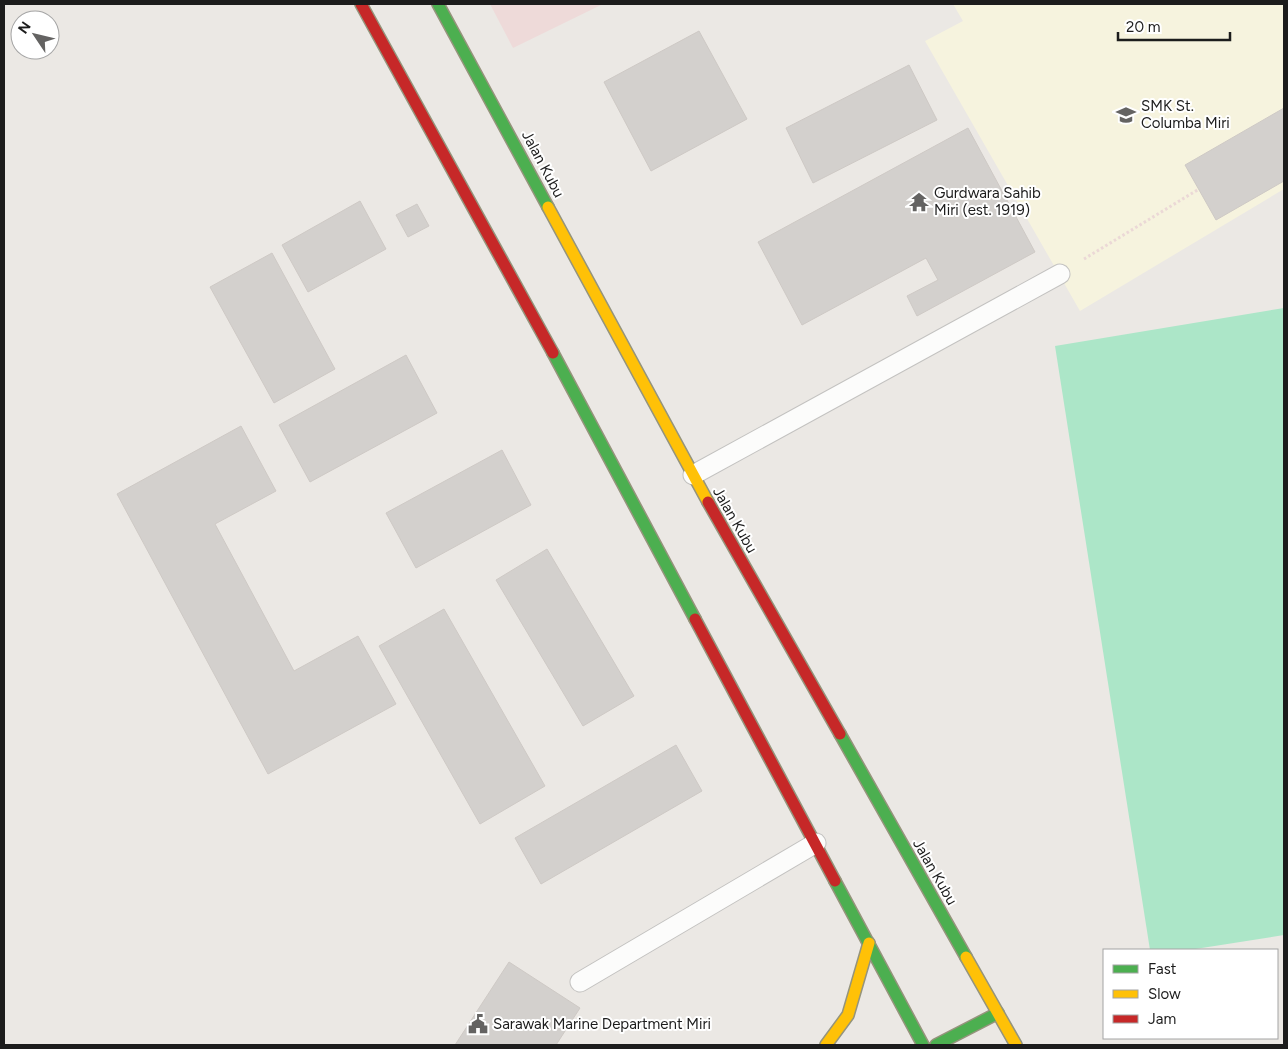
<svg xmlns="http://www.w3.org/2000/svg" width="1288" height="1049" viewBox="0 0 1288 1049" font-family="Figtree,sans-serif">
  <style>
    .commercial { fill: #eedad9 }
    .education { fill: #f6f3de }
    .pitch { fill: #ace6c8 }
    .building { fill: #d3d0cd; stroke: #cec9c5 }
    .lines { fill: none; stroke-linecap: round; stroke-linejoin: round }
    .lane-casing { stroke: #c3c2c0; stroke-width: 21 }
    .fast-casing { stroke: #95947c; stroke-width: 14 }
    .slow-casing { stroke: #95947c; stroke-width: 14 }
    .jam-casing { stroke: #95947c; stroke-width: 14 }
    .path { stroke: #ebd8d6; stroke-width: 3; stroke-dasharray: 2.5 2.5; stroke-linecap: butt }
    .lane { stroke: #fcfcfb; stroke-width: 19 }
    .fast { stroke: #4caf50; stroke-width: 11 }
    .slow { stroke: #ffc107; stroke-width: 11 }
    .jam { stroke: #c62828; stroke-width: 11 }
    .labels { text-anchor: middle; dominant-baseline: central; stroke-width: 4; stroke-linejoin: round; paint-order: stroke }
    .poi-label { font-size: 15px; fill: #1c1c1c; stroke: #fff; text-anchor: start }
    .street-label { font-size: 15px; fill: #1c1c1c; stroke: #fff }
  </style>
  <rect width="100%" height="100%" fill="#ebe8e4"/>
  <path class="commercial" d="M490,4H603L513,48Z"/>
  <path class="education" d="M953,4H1284V189L1080,311L925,41L963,21Z"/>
  <path class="pitch" d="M1284,308V935L1189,950H1150L1055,346Z"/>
  <path class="building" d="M699,31L747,119L651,171L604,82Z
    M909,65L937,120L813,183L786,128Z
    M1284,108V181L1216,220L1185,165Z
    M968,128L1035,252L917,316L907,296L938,280L926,258L802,325L758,242Z
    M360,201L386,249L308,292L282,245Z
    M417,204L429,226L408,237L396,215Z
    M272,253L335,369L274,403L210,287Z
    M406,355L437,413L310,482L279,425Z
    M241,426L276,491L215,524L294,671L358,636L396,704L268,774L117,494Z
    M502,450L531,505L416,568L386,513Z
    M547,549L634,696L583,726L496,580Z
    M444,609L545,786L480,824L379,646Z
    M676,745L702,791L541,884L515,838Z
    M509,962L580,1008L556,1045H455Z"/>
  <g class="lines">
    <defs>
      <path id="lane" d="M693,475L1060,274
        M580,982L816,843"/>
      <path id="fast" d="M438,4L548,207
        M553,353L695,619
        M840,734L966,957
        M835,881L923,1045
        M936,1045L998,1013"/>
      <path id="slow" d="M548,207L708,502
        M966,957L1016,1045
        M826,1045L848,1015L869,943"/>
      <path id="jam" d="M361,4L553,353
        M708,502L840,734
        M695,619L835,881"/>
    </defs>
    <use href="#lane" class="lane-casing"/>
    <use href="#fast" class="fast-casing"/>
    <use href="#slow" class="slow-casing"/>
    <use href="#jam" class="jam-casing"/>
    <path class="path" d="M1084,259L1199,189"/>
    <use href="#lane" class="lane"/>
    <use href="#fast" class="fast"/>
    <use href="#slow" class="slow"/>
    <use href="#jam" class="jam"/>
  </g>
  <defs>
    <symbol id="school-bare" viewBox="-9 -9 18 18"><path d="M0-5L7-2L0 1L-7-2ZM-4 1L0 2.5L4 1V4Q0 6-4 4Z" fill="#646362" stroke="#fff" stroke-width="2.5" paint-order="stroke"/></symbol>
    <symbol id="temple-bare" viewBox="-9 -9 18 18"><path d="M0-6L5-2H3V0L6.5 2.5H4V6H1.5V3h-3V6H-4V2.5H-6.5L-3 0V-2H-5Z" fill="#646362" stroke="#fff" stroke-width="2.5" paint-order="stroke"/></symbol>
    <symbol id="civic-bare" viewBox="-9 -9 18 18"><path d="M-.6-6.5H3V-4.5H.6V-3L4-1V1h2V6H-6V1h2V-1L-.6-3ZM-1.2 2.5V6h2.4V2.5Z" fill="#646362" stroke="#fff" stroke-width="2.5" paint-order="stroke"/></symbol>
  </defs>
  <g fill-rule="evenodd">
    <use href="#school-bare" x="1112" y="101" width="28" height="28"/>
    <use href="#temple-bare" x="905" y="188" width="28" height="28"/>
    <use href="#civic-bare" x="464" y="1010" width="28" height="28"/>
  </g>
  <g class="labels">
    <g class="poi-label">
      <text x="1141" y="106">SMK St.<tspan x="1141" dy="17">Columba Miri</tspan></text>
      <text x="934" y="193">Gurdwara Sahib<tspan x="934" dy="17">Miri (est. 1919)</tspan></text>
      <text x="493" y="1024">Sarawak Marine Department Miri</text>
    </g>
    <g class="street-label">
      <text transform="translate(543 164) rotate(62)">Jalan Kubu</text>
      <text transform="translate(735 520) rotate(60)">Jalan Kubu</text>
      <text transform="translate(935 872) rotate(60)">Jalan Kubu</text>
    </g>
  </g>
  <rect width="1288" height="1049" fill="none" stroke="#1c1c1c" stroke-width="10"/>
  <rect x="1103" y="949" width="175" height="90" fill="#ffffff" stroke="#a4a4a4"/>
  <rect x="1113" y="965" width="25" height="8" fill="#4caf50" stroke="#a4a4a4"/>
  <text x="1148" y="974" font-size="15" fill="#1c1c1c">Fast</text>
  <rect x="1113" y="990" width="25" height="8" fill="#ffc107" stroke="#a4a4a4"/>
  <text x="1148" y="999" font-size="15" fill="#1c1c1c">Slow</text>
  <rect x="1113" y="1015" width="25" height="8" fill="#c62828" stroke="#a4a4a4"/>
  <text x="1148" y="1024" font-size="15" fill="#1c1c1c">Jam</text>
  <g transform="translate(35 35) rotate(305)"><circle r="24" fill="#ffffff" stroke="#a4a4a4"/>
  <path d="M0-4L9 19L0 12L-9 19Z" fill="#646362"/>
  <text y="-8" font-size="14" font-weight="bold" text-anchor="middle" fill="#1c1c1c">N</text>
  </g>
  <path d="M1118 32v8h112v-8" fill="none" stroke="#1c1c1c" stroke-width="2.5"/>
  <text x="1126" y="32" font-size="15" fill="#1c1c1c" stroke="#ffffff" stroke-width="4" paint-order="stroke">20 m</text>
</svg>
